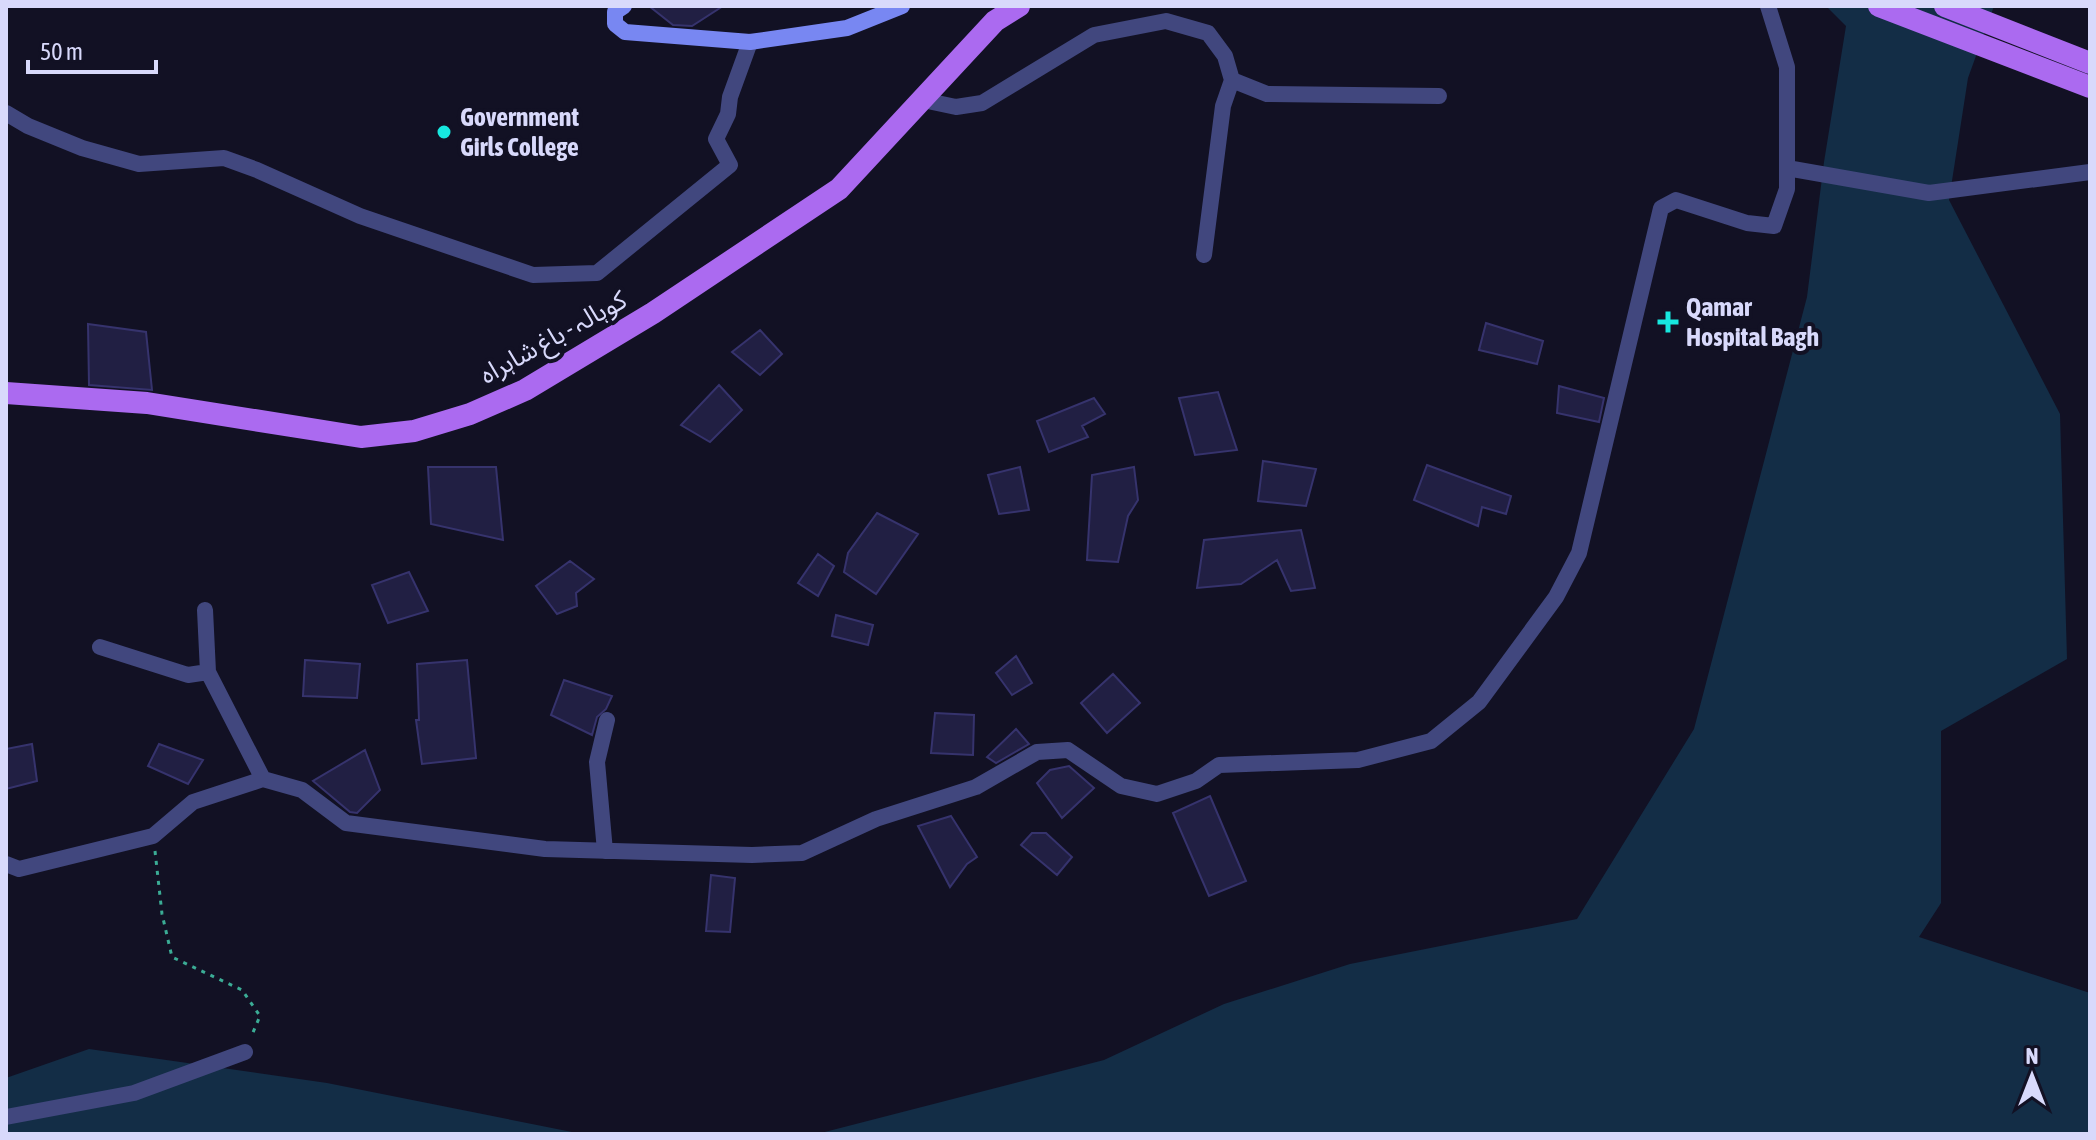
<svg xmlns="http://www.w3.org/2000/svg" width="2096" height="1140" viewBox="0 0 2096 1140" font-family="'Asap Condensed','Noto Sans Arabic',sans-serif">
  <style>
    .water { fill: #132d46 }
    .building { fill: #211f43; stroke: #36336d; stroke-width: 2 }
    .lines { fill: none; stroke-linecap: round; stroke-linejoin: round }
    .path { stroke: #3bac95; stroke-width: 3; stroke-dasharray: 4 6; stroke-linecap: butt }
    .minor { stroke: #41477e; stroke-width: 16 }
    .secondary { stroke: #7887f2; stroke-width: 16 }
    .primary { stroke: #ab6af0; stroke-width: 22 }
    .poi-dot { fill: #17e8df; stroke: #121124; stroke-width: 3 }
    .labels { text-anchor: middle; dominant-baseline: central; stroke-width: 8; stroke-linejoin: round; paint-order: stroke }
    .poi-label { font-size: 26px; font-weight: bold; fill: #d8d9fb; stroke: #121124; text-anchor: start }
    .street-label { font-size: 26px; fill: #d8d9fb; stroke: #121124 }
  </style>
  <rect width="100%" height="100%" fill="#121124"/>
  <path class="water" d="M1826,6H1994L1968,78L1949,200L2060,414L2067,659L1941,731V903L1919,937L2090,993V1134H817L1104,1060L1224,1004L1350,964L1577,919L1694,729L1807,297L1824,162L1846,26Z
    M89,1049L327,1083L582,1134H6V1078Z"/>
  <path class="building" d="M649,6H723L692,26L673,25Z
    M1486,323L1543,341L1537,364L1479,350Z
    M88,324L146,332L152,390L89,385Z
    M760,330L782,354L760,375L732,352Z
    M719,385L742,410L710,442L681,425Z
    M1559,386L1604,398L1599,422L1557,413Z
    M1218,392L1237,450L1195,455L1179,398Z
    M1094,398L1105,414L1082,426L1088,437L1049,452L1037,421Z
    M1263,461L1316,469L1306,506L1258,501Z
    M1427,465L1511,496L1506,514L1482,507L1478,526L1414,500Z
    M428,467H496L503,540L431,524Z
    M1020,467L1029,510L999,514L988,475Z
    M1134,467L1138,500L1128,516L1118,562L1087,560L1092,475Z
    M877,513L918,534L876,594L844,572L848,553Z
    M1301,530L1315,588L1291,591L1277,560L1241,584L1197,588L1204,540Z
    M818,554L834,566L818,596L798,583Z
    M570,561L594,579L576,593L577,606L557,614L536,586Z
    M409,572L428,611L388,623L372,585Z
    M836,615L873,625L868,645L832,636Z
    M1016,656L1032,683L1012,695L996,673Z
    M305,660L360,664L357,698L303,696Z
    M467,660L476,758L422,764L416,720H419L417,664Z
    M1113,674L1140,703L1107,733L1081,703Z
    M564,680L612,696L606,709L597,717L592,735L551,715Z
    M935,713L974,715L973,755L931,753Z
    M1016,729L1029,744L996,763L987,757Z
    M32,744L37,781L6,789V749Z
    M159,744L203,760L188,784L148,766Z
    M365,750L380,790L357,813L350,812L313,781Z
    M1069,766L1094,788L1062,818L1037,783L1050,770Z
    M1210,796L1246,881L1209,896L1173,813Z
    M951,816L977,857L967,864L950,887L918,826Z
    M1032,833H1046L1072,857L1057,875L1021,845Z
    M711,875L735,878L730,932L706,931Z"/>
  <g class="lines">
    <path class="path" d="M155,851L162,914L172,957L242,990L260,1016L251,1037"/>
    <path class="minor" d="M1232,80L1267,94L1439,96
      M923,100L956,107L982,103L1094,35L1166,21L1208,33L1225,56L1232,80L1223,106L1204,255
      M6,113L28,126L82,148L139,164L224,158L257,170L360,216L533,275L597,273L730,165L716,139L728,114L730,97L750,42
      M1787,168L1929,193L2090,172
      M205,610L208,672L263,779
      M100,647L188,675L208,672
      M605,851L597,762L607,720
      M6,864L19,869L153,836L193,802L263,779L302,790L346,823L545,849L752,855L802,853L876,819L976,787L1037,752L1068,750L1121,786L1157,794L1196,781L1219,765L1358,760L1431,741L1479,702L1556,597L1579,553L1661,208L1676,200L1747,223L1774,226L1787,189V67L1768,6
      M6,1117L134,1093L245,1052"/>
    <path class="secondary" d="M624,6L615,12V24L625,32L750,42L847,28L902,6"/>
    <path class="primary" d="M1879,6L2090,87
      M1945,6L2090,63
      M6,393L147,403L361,437L414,431L470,414L525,390L653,313L839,189L995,21L1019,6"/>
  </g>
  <g class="poi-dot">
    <circle cx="444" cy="132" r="8"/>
    <path d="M1664 310h8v8h8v8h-8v8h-8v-8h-8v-8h8z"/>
  </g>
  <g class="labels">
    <g class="poi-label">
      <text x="460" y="117">Government<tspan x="460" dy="30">Girls College</tspan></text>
      <text x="1686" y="307">Qamar<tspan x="1686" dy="30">Hospital Bagh</tspan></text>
    </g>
    <g class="street-label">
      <text transform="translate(553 337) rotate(-29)">کوہالہ - باغ شاہراہ</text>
    </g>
  </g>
  <rect width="2096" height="1140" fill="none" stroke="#d8d9fb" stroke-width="16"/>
  <g transform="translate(2032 1076)" stroke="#121124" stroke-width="6" paint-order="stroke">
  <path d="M0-6L14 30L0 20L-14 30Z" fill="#d8d9fb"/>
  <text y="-12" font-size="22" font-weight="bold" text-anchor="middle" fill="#d8d9fb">N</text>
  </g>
  <path d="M28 60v12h128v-12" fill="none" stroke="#d8d9fb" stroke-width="4"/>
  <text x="40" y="60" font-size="24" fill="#d8d9fb" stroke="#121124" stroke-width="6" paint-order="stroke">50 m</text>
</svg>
